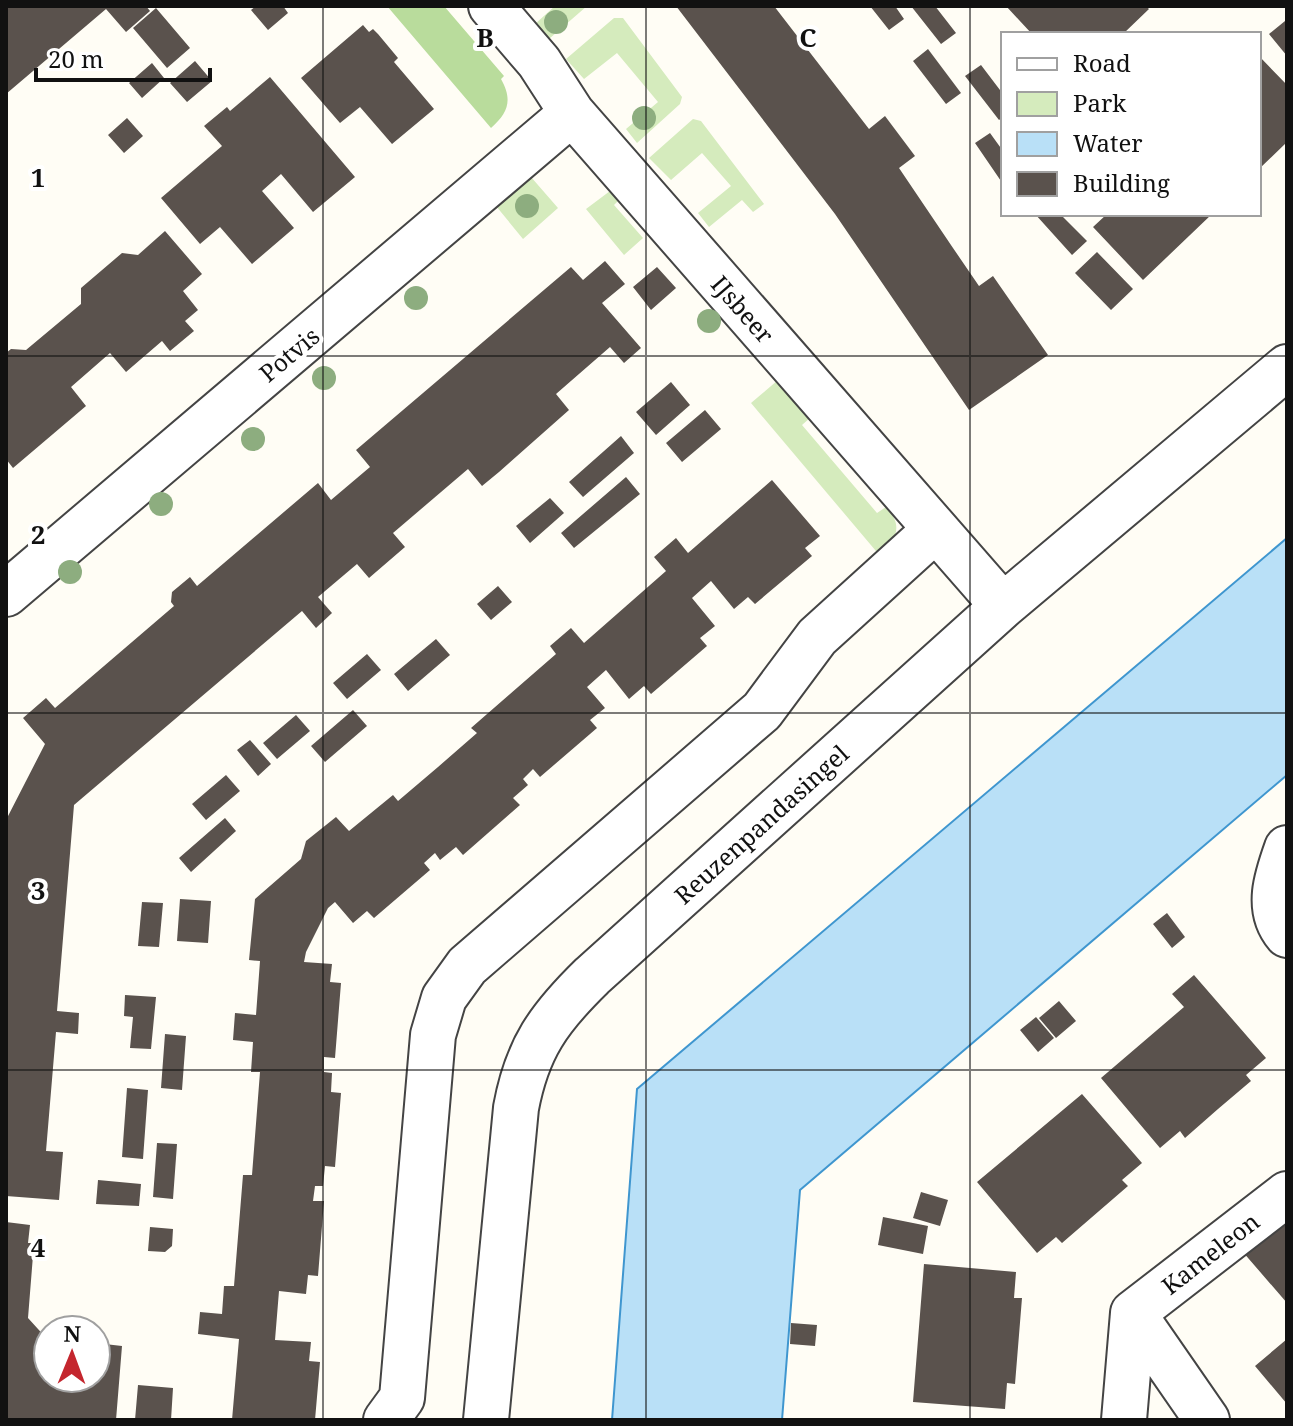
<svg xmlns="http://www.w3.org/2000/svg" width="1293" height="1426" viewBox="0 0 1293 1426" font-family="'Noto Serif',serif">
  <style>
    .green { fill: #d5ebbd }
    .forest { fill: #b9dc9c }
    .water { fill: #b9e0f7; stroke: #3f96cf; stroke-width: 2 }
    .building { fill: #5a524d }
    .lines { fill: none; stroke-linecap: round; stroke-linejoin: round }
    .street-casing { stroke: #444; stroke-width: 48 }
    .street { stroke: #fff; stroke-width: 44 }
    .tree { fill: #8dad7f }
    .grid { fill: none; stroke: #111; stroke-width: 2; stroke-opacity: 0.55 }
    .labels { text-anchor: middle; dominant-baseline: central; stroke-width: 8; stroke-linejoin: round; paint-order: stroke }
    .street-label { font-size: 24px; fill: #111; stroke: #fff }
    .grid-label { font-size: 26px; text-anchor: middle; font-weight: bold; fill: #111; stroke: #fff; stroke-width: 8; stroke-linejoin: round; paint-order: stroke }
  </style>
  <rect width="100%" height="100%" fill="#fffdf5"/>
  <path class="green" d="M555,6H587L549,39L535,24Z
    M614,18H623L682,97L680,104L637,143L626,129L658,102L617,53L584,79L566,59Z
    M693,119L701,121L764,204L753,212L742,200L709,227L698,213L731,186L702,153L671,180L649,158Z
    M531,177L558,208L523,239L496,206Z
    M614,188L622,197L614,205L643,238L624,255L586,209Z
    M778,380L810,418L802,425L877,513L886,507C904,526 896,538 881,557L751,403Z"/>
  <path class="forest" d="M387,6H444L504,76L501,79C513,100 508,113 491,128Z"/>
  <path class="water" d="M1287,538V775L800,1190L782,1420H612L637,1089Z"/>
  <path class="building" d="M6,6H146L150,11L126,32L106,9L6,94Z
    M256,6H283L288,13L268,30L251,10Z
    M676,6H774L869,129L885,116L915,156L899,168L953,248L979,286L993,276L1048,355L969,410L835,214Z
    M870,6H895L904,19L889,30Z
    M911,6H935L956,33L941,44Z
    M1006,6H1146L1149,9L1123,34H1032Z
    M156,8L190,48L167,68L133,28Z
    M1285,21L1287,24V56L1269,34Z
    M363,25L369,32L373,29L378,34L398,58L394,62L434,109L392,144L360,107L340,123L301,78Z
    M928,49L961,93L946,104L913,61Z
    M1259,56L1287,85V142L1259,169Z
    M195,61L212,81L187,102L170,83Z
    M152,63L164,78L142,98L129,83Z
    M981,65L1003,94V117L999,120L965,76Z
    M270,77L355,177L313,212L281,174L262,191L294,228L252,264L220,227L200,244L161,198L222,146L204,126L227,107L230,111Z
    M127,118L143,136L124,153L108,135Z
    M990,133L1003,151V184L975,143Z
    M1035,214H1060L1087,241L1072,255Z
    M1107,214H1212L1143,280L1093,227Z
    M165,231L202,274L183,291L198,310L185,321L194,331L170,351L162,341L126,372L110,353L71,387L86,406L13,468L6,459V353L11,349L26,350L81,304V288L122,253L138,255Z
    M1097,252L1133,289L1111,310L1075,273Z
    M605,261L625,284L602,303L641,348L624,363L610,347L556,394L569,410L499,472L482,486L468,469L393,533L405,547L369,578L357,564L318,597L332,613L316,628L302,611L74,805L57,1011L79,1013L78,1034L56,1032L46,1151L63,1152L59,1200L6,1196V820L45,744L23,718L46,698L55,708L174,606L171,602L172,592L190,577L197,586L318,483L331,500L370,467L356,450L571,267L583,280Z
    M657,267L676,288L651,310L633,287Z
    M671,382L690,405L656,435L636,412Z
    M705,410L721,429L682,462L666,443Z
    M621,436L634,453L583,497L569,482Z
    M626,477L640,494L574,548L561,533Z
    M772,480L820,536L805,548L812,556L755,604L748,597L734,609L711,581L692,598L715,626L700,638L707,646L651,694L644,686L629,699L606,670L587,687L605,708L590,720L597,728L540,777L533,769L523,779L528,785L513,798L520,805L463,855L456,847L440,860L435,853L424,863L430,870L374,918L367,911L353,923L335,902L328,908L306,952L304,962L332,964L330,982L341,983L335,1058L324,1057V1072L332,1073L331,1092L341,1093L335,1167L325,1166L323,1186H315L313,1201H324L318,1276L308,1275L306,1294L279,1291L275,1340L311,1342L309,1361L320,1362L315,1420H232L239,1339L198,1334L200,1312L222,1314L224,1286H234L243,1175H252L260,1072H251L253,1042L233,1040L235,1013L256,1015L260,961L249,960L255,899L301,859L306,841L336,817L349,831L393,795L398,801L438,767L477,733L471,728L556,654L550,646L571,628L584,643L666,571L654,557L676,538L688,553Z
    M550,498L564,513L530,543L516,526Z
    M498,586L512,602L491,620L477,604Z
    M436,639L450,655L408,691L394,674Z
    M367,654L381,670L347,699L333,683Z
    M353,710L367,726L325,762L311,746Z
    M296,715L310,731L277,759L263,743Z
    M250,740L271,764L258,776L237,750Z
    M226,775L240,791L206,820L192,804Z
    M225,818L236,831L191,872L179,858Z
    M180,899L211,901L208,943L177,941Z
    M142,902L163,903L159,947L138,946Z
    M1167,913L1185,937L1172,948L1153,924Z
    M1194,975L1266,1058L1246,1075L1251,1081L1218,1109L1185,1138L1180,1131L1160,1148L1101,1078L1184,1007L1172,994Z
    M125,995L156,997L151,1049L130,1048L133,1017L124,1016Z
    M1059,1001L1076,1021L1056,1038L1039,1018Z
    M1036,1017L1054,1038L1038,1052L1020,1030Z
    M165,1034L186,1036L182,1090L161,1088Z
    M127,1088L148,1090L143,1159L122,1157Z
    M1082,1094L1142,1163L1122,1180L1128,1186L1062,1243L1056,1237L1037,1253L977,1182Z
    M157,1143L177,1144L173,1199L153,1197Z
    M98,1180L141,1184L139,1206L96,1204Z
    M921,1192L948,1200L940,1226L913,1218Z
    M1287,1212V1303L1242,1251Z
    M883,1217L928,1226L923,1254L878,1245Z
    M6,1222L30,1225L28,1243H34L28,1318L48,1340V1378H96V1343L122,1346L116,1420H6Z
    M150,1227L173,1229L172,1246L165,1252L148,1251Z
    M924,1264L1016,1272L1014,1298H1022L1015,1384L1007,1383L1005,1409L913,1402Z
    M791,1323L817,1325L815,1346L790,1344Z
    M1287,1339V1404L1255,1366Z
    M138,1385L173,1388L171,1420H135Z"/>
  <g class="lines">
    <defs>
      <path id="street" d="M491,6L539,62L572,113L1003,606
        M6,594L572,113
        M1287,848C1277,876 1265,909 1287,935
        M1133,1313L1207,1420
        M386,1420L402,1398L433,1035L444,998L467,966L762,711L817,637L935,530
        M486,1420L516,1108C527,1048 549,1018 592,976L1003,606L1287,367
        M1124,1420L1133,1313L1287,1194"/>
    </defs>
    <use href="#street" class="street-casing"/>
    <use href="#street" class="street"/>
  </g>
  <g class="tree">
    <circle cx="556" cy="22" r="12"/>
    <circle cx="644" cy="118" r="12"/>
    <circle cx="527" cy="206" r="12"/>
    <circle cx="416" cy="298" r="12"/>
    <circle cx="709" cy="321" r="12"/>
    <circle cx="324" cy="378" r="12"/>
    <circle cx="253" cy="439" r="12"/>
    <circle cx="161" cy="504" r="12"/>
    <circle cx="70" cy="572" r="12"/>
  </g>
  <path class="grid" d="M323,6V1420M646,6V1420M970,6V1420M6,356H1287M6,713H1287M6,1070H1287"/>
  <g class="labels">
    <g class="street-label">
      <text transform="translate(743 309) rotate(49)">IJsbeer</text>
      <text transform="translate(289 354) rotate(-40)">Potvis</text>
      <text transform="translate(761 824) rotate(-42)">Reuzenpandasingel</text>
      <text transform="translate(1210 1253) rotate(-38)">Kameleon</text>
    </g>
  </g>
  <g class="grid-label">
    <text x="485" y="47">B</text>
    <text x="808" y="47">C</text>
    <text x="38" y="187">1</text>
    <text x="38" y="544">2</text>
    <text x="38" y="900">3</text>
    <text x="38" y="1257">4</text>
  </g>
  <rect width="1293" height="1426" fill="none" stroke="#111111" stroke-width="16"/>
  <rect x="1001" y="32" width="260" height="184" fill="#ffffff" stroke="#a0a0a0" stroke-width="2"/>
  <rect x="1017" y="58" width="40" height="12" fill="#ffffff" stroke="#a0a0a0" stroke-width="2"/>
  <text x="1073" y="72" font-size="24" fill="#111111">Road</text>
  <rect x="1017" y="92" width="40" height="24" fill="#d5ebbd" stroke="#a0a0a0" stroke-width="2"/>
  <text x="1073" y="112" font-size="24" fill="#111111">Park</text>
  <rect x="1017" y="132" width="40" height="24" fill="#b9e0f7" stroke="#a0a0a0" stroke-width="2"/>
  <text x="1073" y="152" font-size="24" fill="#111111">Water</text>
  <rect x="1017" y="172" width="40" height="24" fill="#5a524d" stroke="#a0a0a0" stroke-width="2"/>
  <text x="1073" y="192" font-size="24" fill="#111111">Building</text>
  <g transform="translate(72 1354) rotate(1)"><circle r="38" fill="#ffffff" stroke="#a0a0a0" stroke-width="2"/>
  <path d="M0-6L14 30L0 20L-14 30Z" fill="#c4262e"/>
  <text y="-12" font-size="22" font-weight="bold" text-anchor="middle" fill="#111111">N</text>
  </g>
  <path d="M36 68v12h174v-12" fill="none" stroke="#111111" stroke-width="4"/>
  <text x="48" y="68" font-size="24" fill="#111111" stroke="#ffffff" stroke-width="6" paint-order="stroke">20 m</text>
</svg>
